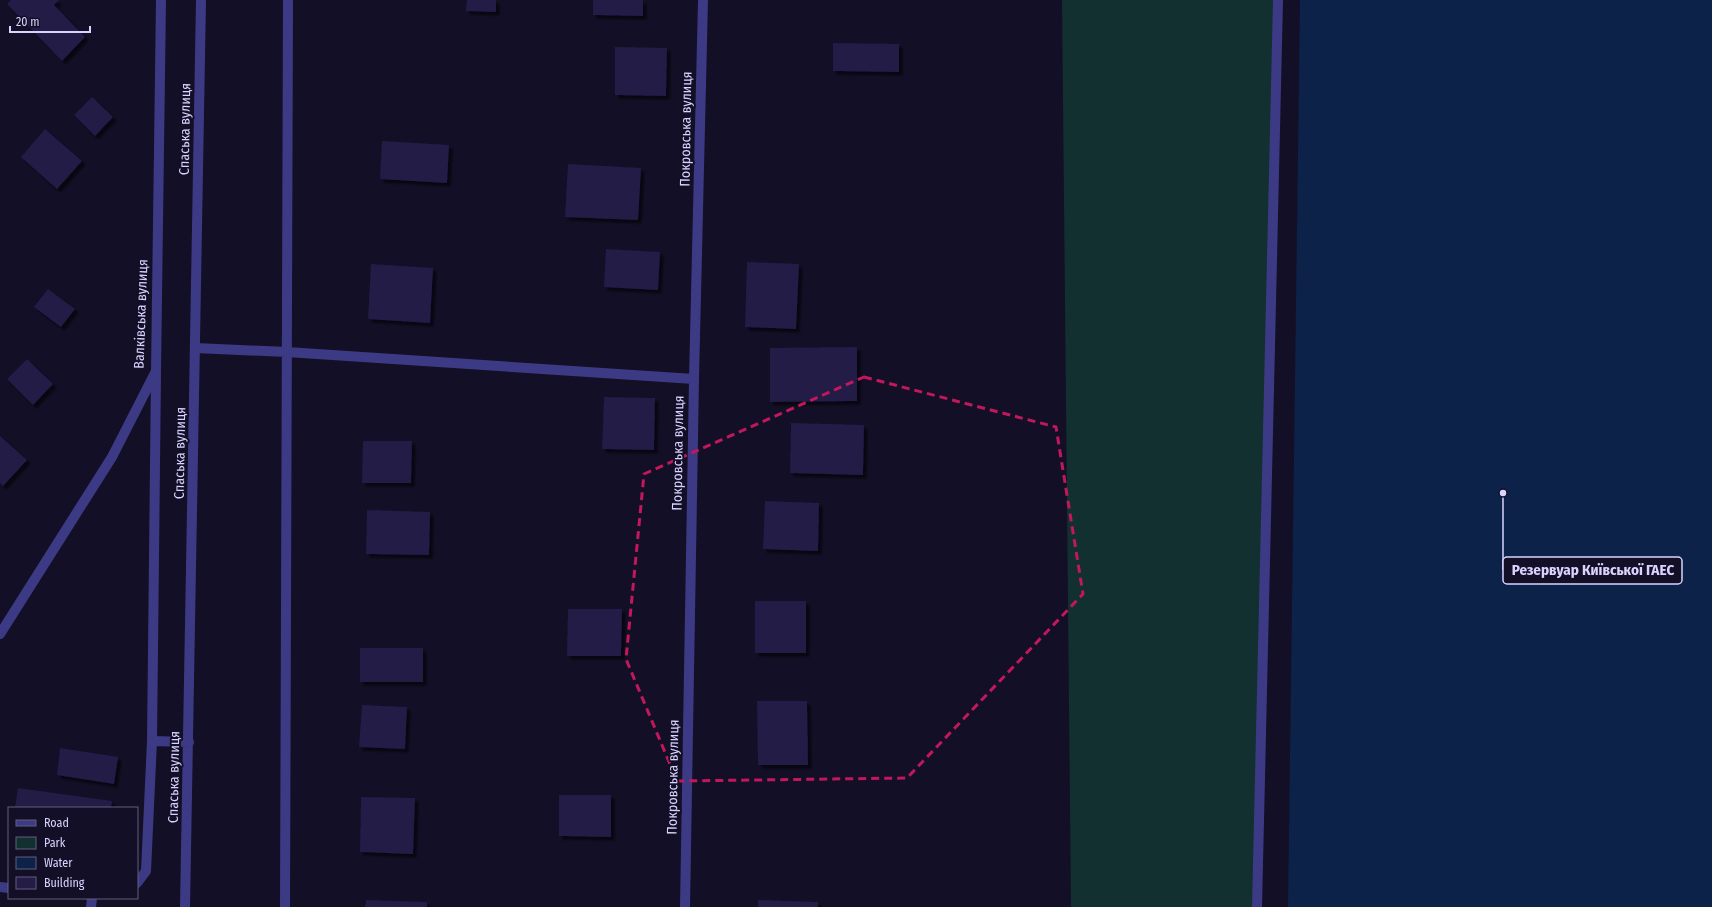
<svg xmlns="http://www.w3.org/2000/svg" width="1712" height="907" viewBox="0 0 1712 907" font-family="'Fira Sans Condensed',sans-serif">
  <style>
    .green { fill: #12302f }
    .water { fill: #0c2248 }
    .building { fill: #241b47; filter: url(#shadow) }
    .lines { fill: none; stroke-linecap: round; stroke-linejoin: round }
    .minor { stroke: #3d3a85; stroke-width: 10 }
    .marked { fill: none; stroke: #c2185b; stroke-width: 3; stroke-dasharray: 8 5; stroke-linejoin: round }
    .labels { text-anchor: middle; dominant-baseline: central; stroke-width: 4; stroke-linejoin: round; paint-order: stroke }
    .street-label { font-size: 14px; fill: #d9d4ff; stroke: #130f26 }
    .leader { fill: none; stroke: #d9d4ff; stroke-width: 1.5 }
    .callout-dot { fill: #d9d4ff; stroke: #130f26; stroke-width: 1.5 }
    .callout { fill: #130f26; stroke: #d9d4ff; stroke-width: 1.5 }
    .callout-label { font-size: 15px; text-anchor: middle; font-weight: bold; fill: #d9d4ff }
  </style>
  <defs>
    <filter id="shadow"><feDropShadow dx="3.5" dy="3.5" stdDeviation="1" flood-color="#0009"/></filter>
  </defs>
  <rect width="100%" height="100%" fill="#130f26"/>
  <path class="green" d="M1062,0H1278L1257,907H1071Z"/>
  <path class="water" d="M1300,0H1712V907H1288Z"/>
  <path class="building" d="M11,0H59L54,5L85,37L62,61L7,4Z
    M467,0H496V12L466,11Z
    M593,0H643V16L593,15Z
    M833,43L899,44V72L833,71Z
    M615,47L667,48L666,96L615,95Z
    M92,97L113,117L95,136L74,115Z
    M45,129L82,161L57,189L21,157Z
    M382,141L449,145L447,183L380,179Z
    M568,164L641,168L638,220L565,217Z
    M606,249L660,252L658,290L604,287Z
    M747,262L799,264L796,329L745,327Z
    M371,264L433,268L430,323L368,319Z
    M48,289L75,309L61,327L34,307Z
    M857,347V401L770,402V348Z
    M27,359L53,384L33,405L7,379Z
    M604,397L655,398L654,450L602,449Z
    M791,423L864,425L863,475L790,473Z
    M0,436L27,460L3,486L0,483Z
    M363,441H412L411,483H362Z
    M765,501L819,503L818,551L763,549Z
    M367,510L430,512L429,555L366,554Z
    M755,601H806V653H755Z
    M568,609H622L621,656H567Z
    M360,648H423V682H360Z
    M757,701H807L808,765H758Z
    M362,705L407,707L405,749L359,747Z
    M60,748L118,757L114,784L57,775Z
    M18,788L112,801L111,808H15Z
    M559,795H611V837L559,836Z
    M361,797L415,798L413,854L360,852Z
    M366,900L427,902V907H365Z
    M758,900L818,902V907H758Z"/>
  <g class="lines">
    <path class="minor" d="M195,348L287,352L694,379
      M0,634L112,457L156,371L161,0
      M152,741L156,373
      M137,883L146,871L152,741L189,742
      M0,887L9,888
      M91,907L92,898
      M185,907L201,0
      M285,907L288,0
      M685,907L694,379L703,0
      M1257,907L1278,0"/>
  </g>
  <path class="marked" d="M864,377L1056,427L1083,594L907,778L677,781L626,659L644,474Z"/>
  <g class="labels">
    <g class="street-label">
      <text transform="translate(185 129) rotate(-89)">Спаська вулиця</text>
      <text transform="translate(686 129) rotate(-89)">Покровська вулиця</text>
      <text transform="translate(141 314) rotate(-88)">Валківська вулиця</text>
      <text transform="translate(180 453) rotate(-89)">Спаська вулиця</text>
      <text transform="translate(678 453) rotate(-89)">Покровська вулиця</text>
      <text transform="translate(174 777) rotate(-89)">Спаська вулиця</text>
      <text transform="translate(673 777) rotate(-89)">Покровська вулиця</text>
    </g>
  </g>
  <path class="leader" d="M1503 493L1503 570"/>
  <circle class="callout-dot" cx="1503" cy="493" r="4"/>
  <rect class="callout" x="1503" y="557" width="179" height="27" rx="4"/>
  <g class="callout-label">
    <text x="1593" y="575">Резервуар Київської ГАЕС</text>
  </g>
  <rect x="8" y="807" width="130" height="92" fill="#130f26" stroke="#625e7d"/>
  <rect x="16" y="820" width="20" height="6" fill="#3d3a85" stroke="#625e7d"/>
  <text x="44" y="827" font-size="12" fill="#d9d4ff">Road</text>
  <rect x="16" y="837" width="20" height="12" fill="#12302f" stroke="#625e7d"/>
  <text x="44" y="847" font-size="12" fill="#d9d4ff">Park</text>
  <rect x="16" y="857" width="20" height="12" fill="#0c2248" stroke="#625e7d"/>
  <text x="44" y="867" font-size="12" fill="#d9d4ff">Water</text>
  <rect x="16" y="877" width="20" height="12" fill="#241b47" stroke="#625e7d"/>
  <text x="44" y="887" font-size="12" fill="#d9d4ff">Building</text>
  <path d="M10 26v6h80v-6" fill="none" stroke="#d9d4ff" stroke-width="2"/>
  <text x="16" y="26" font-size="12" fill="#d9d4ff" stroke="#130f26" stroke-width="3" paint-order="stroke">20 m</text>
</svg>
